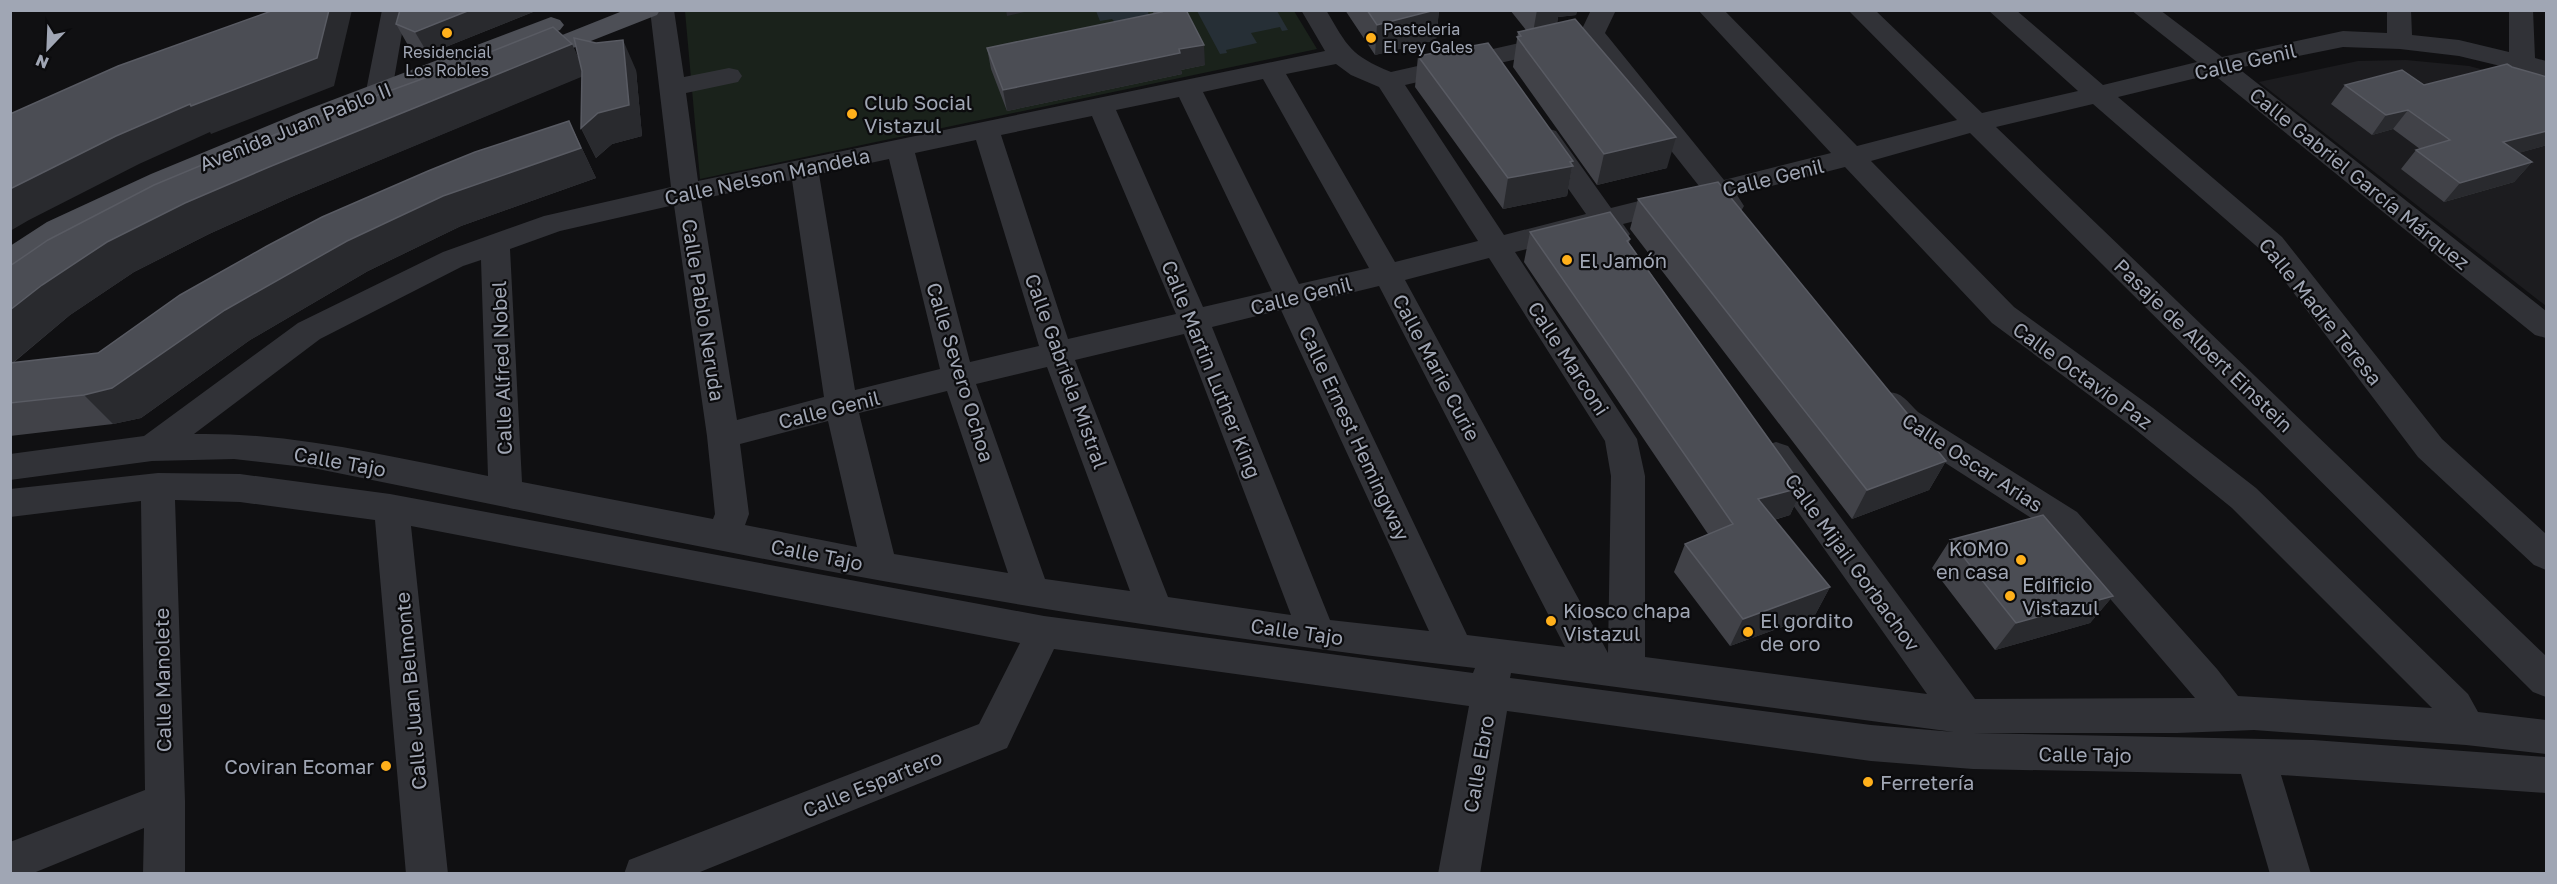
<svg xmlns="http://www.w3.org/2000/svg" width="2557" height="884" viewBox="0 0 2557 884" font-family="'Golos Text',sans-serif">
  <style>
    .built { fill: #1c1c1f }
    .green { fill: #1a221b }
    .water { fill: #262f36 }
    .lines { fill: none; stroke-linecap: round; stroke-linejoin: round }
    .minor { fill: #313237; fill-rule: evenodd }
    .major { fill: #4d4f56; fill-rule: evenodd }
    .wall { fill: #414248 }
    .shaded-wall { fill: #292a2e }
    .building { fill: #4b4d54; stroke: #595b63; stroke-width: 1.5 }
    .poi-dot { fill: #ffb01b; stroke: #0b0b0d; stroke-width: 2 }
    .labels { text-anchor: middle; dominant-baseline: central; stroke-width: 4.5; stroke-linejoin: round; paint-order: stroke }
    .far-poi-label { font-size: 16px; fill: #a0a6b4; stroke: #0b0b0d; text-anchor: start }
    .street-label { font-size: 20px; fill: #a0a6b4; stroke: #0b0b0d }
    .poi-label { font-size: 20px; fill: #a0a6b4; stroke: #0b0b0d; text-anchor: start }
  </style>
  <rect width="100%" height="100%" fill="#101012"/>
  <path class="built" d="M2406,60L2469,66L2546,86V306L2259,82L2358,61Z"/>
  <path class="green" d="M685,11H1294L1317,49L700,179Z"/>
  <path class="water" d="M1139,10L1148,11L1149,16L1118,25L1112,19L1100,21L1096,11Z
    M1197,11H1277L1288,30L1282,31L1280,27L1251,33L1257,43L1226,50L1227,53L1220,54Z"/>
  <g class="lines">
    <path class="minor" d="M382,10H406L392,91L401,112L397,118L388,120L379,118L366,91Z
      M650,10H674L684,77L729,68L738,70L742,76L738,82L686,93L698,181L1325,51L1301,10H1326C1348,47 1350,55 1391,72L1582,29L1591,10H1616L1605,33L1724,180L1831,153L1698,10H1724L1857,146L1957,120L1848,10H1875L1982,113L2078,91L1988,10H2016L2103,85L2197,62L2131,10H2160L2222,57L2343,31L2387,33V10H2411L2412,35L2459,40L2509,52V10H2533L2535,58L2546,61V77L2459,56L2400,49L2343,47L2238,68L2546,311V338L2535,335L2213,74L2118,97L2282,237L2442,439L2546,534V570L2534,565L2418,457L2262,251L2093,104L1996,127L2546,656V697L2533,692L1970,133L1871,161L2014,307L2153,408L2256,488L2468,694L2478,712L2546,720V754L2466,745L2254,730L2177,733H1974L2313,740L2546,757V793L2281,775L2311,874H2270L2241,774L1973,769L1871,761L1507,711L1480,874H1438L1469,706L1054,649L1007,748L695,874H624L629,860L979,724L1020,643L411,526L448,874H406L375,520L240,502L175,500L185,801V874H143L144,828L31,874H10V842L145,790L141,501L10,517V489L158,473L240,474L390,494L1044,616L1473,673L1475,668C1276,646 1079,616 883,581C692,547 503,506 313,468L234,459L152,461L10,480V454L144,436L298,323L443,252L544,216L671,187ZM1586,43L1699,186L1611,208L1556,131L1546,128L1536,131L1532,137L1586,214L1504,235L1405,85ZM1336,64L1351,75L1379,87L1478,241L1395,262L1286,74ZM1263,79L1369,268L1299,284L1203,92ZM1179,97L1272,291L1203,307L1116,110ZM1092,116L1176,314L1068,339L1001,135ZM976,140L1039,346L970,362L915,153ZM889,159L940,369L855,390L819,174ZM1845,167L1992,323L2131,426L2232,508L2432,708L2238,696L2217,669L2077,512L1918,412C1904,398 1899,388 1878,394L1873,403L1894,430L2053,532L2195,698L1975,699L1788,446L1776,442L1764,446L1759,455L1764,464L1927,694L1645,657V476L1637,439L1515,252L1598,231C1606,242 1611,245 1625,241L1630,234L1623,224L1711,202C1720,213 1725,217 1740,213L1744,206L1737,195ZM792,180L824,397L737,420L701,199ZM674,205L707,436L715,514L713,519L522,482L510,249L560,231ZM1489,258L1605,441L1611,476L1608,653L1405,280ZM481,260L488,476C391,457 293,432 194,434L320,339L463,266ZM1379,286L1565,647L1467,635L1309,303ZM1281,310L1429,631L1330,620L1212,327ZM1184,334L1291,615L1168,597L1075,360ZM1047,367L1130,591L1045,579L976,384ZM947,391L1008,573L894,554L859,413ZM828,421L857,547L745,525L749,514L740,444ZM1511,673L1954,732L1871,725L1510,678Z"/>
    <path class="major" d="M625,10H660L657,15L535,63L526,66L517,63L513,58L517,53Z
      M551,17L560,20L564,25L560,30L324,122L171,188L67,236L20,268L10,271V246L47,222L151,174L306,110Z"/>
  </g>
  <path class="wall" d="M400,10H538L428,54L409,47L396,24Z
    M1152,10H1186L1205,65L1181,70L1182,74L1007,111L991,69L987,48L1154,14Z
    M1345,10H1439L1436,40L1375,55Z
    M1510,10H1577L1576,15L1558,17L1557,23L1667,168L1597,185L1513,67L1518,32L1526,30Z
    M572,44L579,60L636,70L642,136L612,144L596,158L581,128L582,76L291,197L209,234L134,272L70,315L13,363L98,353L569,121L596,178L461,226L368,271L250,340L141,418L113,424L10,436V266Z
    M1418,56L1573,161L1567,196L1503,209L1415,87Z
    M2512,67L2547,77V145L2518,153L2532,162L2514,182L2444,202L2401,169L2416,150L2420,149L2393,129L2372,135L2331,104L2345,85H2424Z
    M1638,199L1946,461L1929,490L1852,519L1630,229Z
    M1530,232L1630,239L1629,243L1803,487L1790,515L1774,520L1830,587L1815,615L1730,646L1674,572L1685,544L1708,534L1524,262Z
    M1950,540L2113,596L2090,623L1995,650L1932,568Z"/>
  <path class="shaded-wall" d="M329,10H352L334,86L211,134L210,132L139,164L29,220L10,231V189Z
    M470,10H538L428,54L415,32Z
    M1006,10H1033L1007,16Z
    M1435,10H1439L1436,40L1375,55L1377,25Z
    M1537,10H1577L1576,15L1558,17L1556,33L1532,38Z
    M623,40L636,70L642,136L612,144L596,158L581,128Z
    M572,44L586,75L291,197L209,234L134,272L70,315L10,365V310L42,285L107,242L185,203L269,167Z
    M1204,45L1205,65L1181,70L1182,74L1007,111L1003,90L1179,49Z
    M2408,110L2393,129L2372,135L2386,115Z
    M569,121L596,178L461,226L368,271L250,340L141,418L113,424L84,395L225,310L347,241Z
    M2547,131V145L2487,162L2503,142Z
    M1676,137L1667,168L1597,185L1604,154Z
    M1573,161L1567,196L1503,209L1508,178Z
    M2532,162L2514,182L2444,202L2460,183Z
    M1946,461L1929,490L1852,519L1867,490Z
    M1803,487L1790,515L1745,528L1758,499Z
    M1830,587L1815,615L1730,646L1743,619Z
    M2113,596L2090,623L1995,650L2016,623Z"/>
  <path class="building" d="M274,10H329L317,58L191,106L190,104L116,136L10,189V114L118,66Z
    M400,10H470L415,32L396,24Z
    M1161,10H1186L1204,45L1179,49L1180,53L1003,90L987,48L1162,12Z
    M1367,10H1435L1377,25Z
    M1575,19L1676,137L1604,154L1517,37L1521,36L1518,32Z
    M553,27L572,44L269,167L185,203L107,242L42,285L10,310V266L48,240L154,185L315,118L422,79Z
    M574,38L596,43L623,40L629,105L598,113L581,128L582,71Z
    M1488,43L1573,161L1570,162L1573,166L1508,178L1418,56Z
    M2507,64L2512,67L2547,77V131L2503,142L2532,162L2460,183L2416,150L2450,140L2408,110L2386,115L2345,85L2402,70L2424,85Z
    M569,121L581,148L443,196L347,241L225,310L112,388L84,395L10,403V363L98,353L180,295L267,246L322,217L428,171L475,152Z
    M1718,182L1946,461L1867,490L1638,199Z
    M1610,212L1630,239L1627,241L1803,487L1758,499L1830,587L1743,619L1685,544L1733,524L1530,232Z
    M2043,515L2113,596L2016,623L1950,540Z"/>
  <g class="poi-dot">
    <circle cx="447" cy="33" r="6"/>
    <circle cx="1371" cy="38" r="6"/>
    <circle cx="852" cy="114" r="6"/>
    <circle cx="1567" cy="260" r="6"/>
    <circle cx="2021" cy="560" r="6"/>
    <circle cx="2010" cy="596" r="6"/>
    <circle cx="1551" cy="621" r="6"/>
    <circle cx="1748" cy="632" r="6"/>
    <circle cx="386" cy="766" r="6"/>
    <circle cx="1868" cy="782" r="6"/>
  </g>
  <g class="labels">
    <g class="far-poi-label">
      <text x="1383" y="29">Pasteleria<tspan x="1383" dy="18">El rey Gales</tspan></text>
      <text x="447" y="52" text-anchor="middle">Residencial<tspan x="447" dy="18">Los Robles</tspan></text>
    </g>
    <g class="street-label">
      <text transform="translate(2245 61) rotate(-13)">Calle Genil</text>
      <text transform="translate(295 126) rotate(-22)">Avenida Juan Pablo II</text>
      <text transform="translate(767 176) rotate(-12)">Calle Nelson Mandela</text>
      <text transform="translate(1773 177) rotate(-14)">Calle Genil</text>
      <text transform="translate(2360 178) rotate(39)">Calle Gabriel García Márquez</text>
      <text transform="translate(1301 295) rotate(-14)">Calle Genil</text>
      <text transform="translate(704 310) rotate(81)">Calle Pablo Neruda</text>
      <text transform="translate(2321 311) rotate(51)">Calle Madre Teresa</text>
      <text transform="translate(2204 345) rotate(44)">Pasaje de Albert Einstein</text>
      <text transform="translate(1569 358) rotate(57)">Calle Marconi</text>
      <text transform="translate(1437 367) rotate(62)">Calle Marie Curie</text>
      <text transform="translate(501 368) rotate(-92)">Calle Alfred Nobel</text>
      <text transform="translate(1212 369) rotate(68)">Calle Martin Luther King</text>
      <text transform="translate(1067 371) rotate(70)">Calle Gabriela Mistral</text>
      <text transform="translate(961 372) rotate(73)">Calle Severo Ochoa</text>
      <text transform="translate(2083 375) rotate(36)">Calle Octavio Paz</text>
      <text transform="translate(829 409) rotate(-14)">Calle Genil</text>
      <text transform="translate(1355 433) rotate(65)">Calle Ernest Hemingway</text>
      <text transform="translate(340 461) rotate(10)">Calle Tajo</text>
      <text transform="translate(1973 462) rotate(33)">Calle Oscar Arias</text>
      <text transform="translate(817 554) rotate(11)">Calle Tajo</text>
      <text transform="translate(1853 562) rotate(54)">Calle Mijail Gorbachov</text>
      <text transform="translate(1297 631) rotate(8)">Calle Tajo</text>
      <text transform="translate(162 680) rotate(-91)">Calle Manolete</text>
      <text transform="translate(410 691) rotate(-95)">Calle Juan Belmonte</text>
      <text transform="translate(2085 754) rotate(1)">Calle Tajo</text>
      <text transform="translate(1478 764) rotate(-80)">Calle Ebro</text>
      <text transform="translate(872 783) rotate(-22)">Calle Espartero</text>
    </g>
    <g class="poi-label">
      <text x="864" y="102">Club Social<tspan x="864" dy="23">Vistazul</tspan></text>
      <text x="1579" y="260">El Jamón</text>
      <text x="2009" y="548" text-anchor="end">KOMO<tspan x="2009" dy="23">en casa</tspan></text>
      <text x="2022" y="584">Edificio<tspan x="2022" dy="23">Vistazul</tspan></text>
      <text x="1563" y="610">Kiosco chapa<tspan x="1563" dy="23">Vistazul</tspan></text>
      <text x="1760" y="620">El gordito<tspan x="1760" dy="23">de oro</tspan></text>
      <text x="374" y="766" text-anchor="end">Coviran Ecomar</text>
      <text x="1880" y="782">Ferretería</text>
    </g>
  </g>
  <rect width="2557" height="884" fill="none" stroke="#a0a6b4" stroke-width="24"/>
  <g transform="translate(48 48) rotate(203)" stroke="#0b0b0d" stroke-width="4.5" paint-order="stroke">
  <path d="M0-4.5L10 22L0 15L-10 22Z" fill="#a0a6b4"/>
  <text y="-9" font-size="16" font-weight="bold" text-anchor="middle" fill="#a0a6b4">N</text>
  </g>
</svg>
